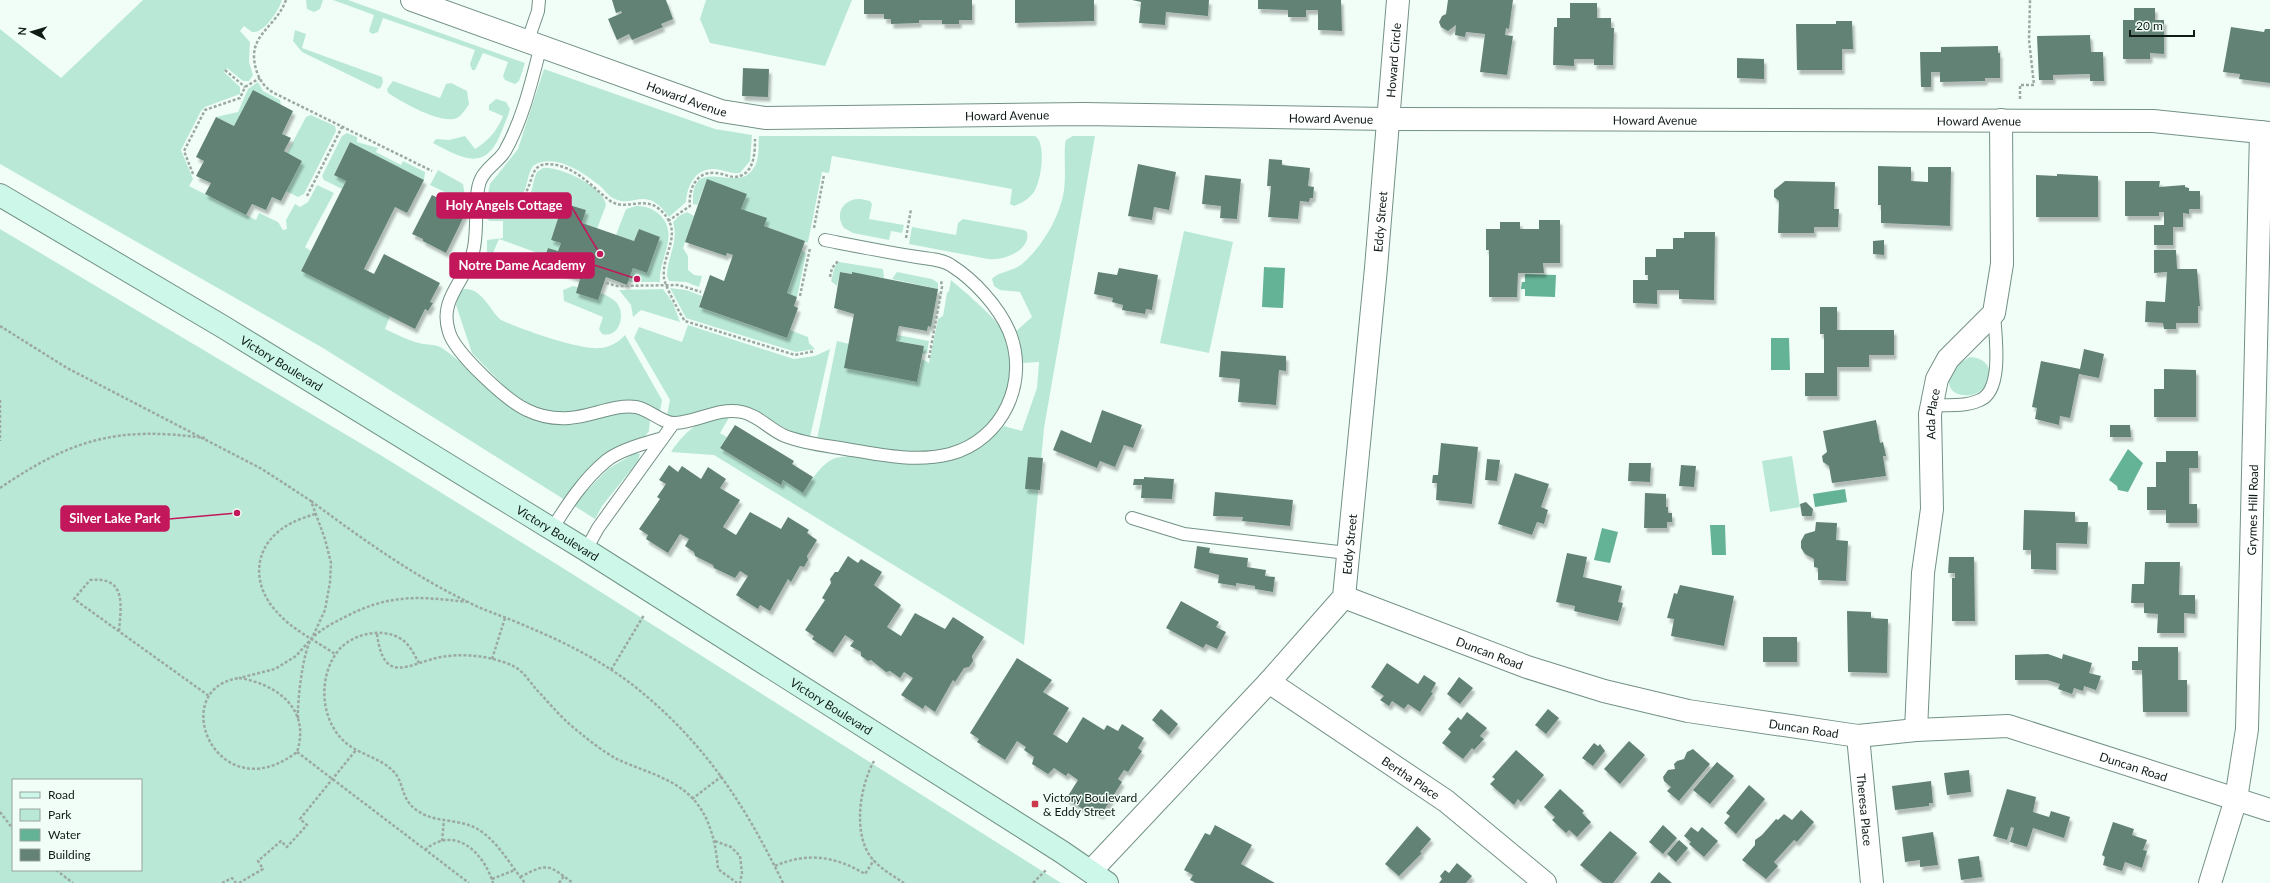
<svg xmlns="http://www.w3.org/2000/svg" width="2270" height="883" viewBox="0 0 2270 883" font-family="Lato,sans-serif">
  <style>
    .green { fill: #b9e9d6; fill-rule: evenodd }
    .water { fill: #64b397 }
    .building { fill: #648276; filter: url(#shadow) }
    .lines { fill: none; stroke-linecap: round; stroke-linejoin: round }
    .service-casing { stroke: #739185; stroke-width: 14 }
    .minor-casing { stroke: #739185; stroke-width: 24 }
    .secondary-casing { stroke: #739185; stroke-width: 24 }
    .path { stroke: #9ca9a3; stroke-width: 2.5; stroke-dasharray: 3 2; stroke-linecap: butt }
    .service { stroke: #fff; stroke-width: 12 }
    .minor { stroke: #fff; stroke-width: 22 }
    .secondary { stroke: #ccf7e9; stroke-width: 22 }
    .poi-dot { fill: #ca3a4b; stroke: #f1fef8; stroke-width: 1.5 }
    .labels { text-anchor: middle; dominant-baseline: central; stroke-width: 3; stroke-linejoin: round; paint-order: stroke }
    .street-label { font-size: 12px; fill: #0f1b16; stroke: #f1fef8 }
    .poi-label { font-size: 12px; fill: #0f1b16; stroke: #f1fef8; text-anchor: start }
    .leader { fill: none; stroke: #c2185b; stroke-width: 1.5 }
    .callout-dot { fill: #c2185b; stroke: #f1fef8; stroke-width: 1.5 }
    .callout { fill: #c2185b; stroke: #c2185b; stroke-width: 1.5 }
    .callout-label { font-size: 13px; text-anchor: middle; font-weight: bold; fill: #fff }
  </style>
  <defs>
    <filter id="shadow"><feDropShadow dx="2.5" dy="4.5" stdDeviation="1" flood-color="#0004"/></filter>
  </defs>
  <rect width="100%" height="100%" fill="#f1fef8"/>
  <path class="green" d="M143,0H282C279,10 264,34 252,32L244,26L240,31L250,42L249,62L253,75L249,81H243L227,68L224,72L240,87V94L205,107L201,111L181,150L193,179L189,186L256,220L259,213L278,222L283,230L287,229L286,220L295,204L300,207L308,202L317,185L334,193L305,247L311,251L301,271L390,316L385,329C396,334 407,340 419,343C426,345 436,344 442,348C478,372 503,413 547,423C557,425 568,426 577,424C598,421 633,402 650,420L649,431L646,435L565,500L323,348L0,164V29L61,78Z
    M306,0H323L320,9L314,12L307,9Z
    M333,0H348L525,63L519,81L515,84L505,80L503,76L508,62L483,53L475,70H472L470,64L475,50L383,18L378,32L372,34L369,31L374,15Z
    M706,0H852L825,66L710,43L700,19Z
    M295,30L306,34L302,48L382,77L383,82L381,87L378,89L302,52L293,41Z
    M544,69L715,129L752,135L750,161L740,173C731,174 724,170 715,169C695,168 687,186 686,202L669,217C645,183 633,210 613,198C607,195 604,189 599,185C583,172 553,152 533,166C528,174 528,181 525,189C519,204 499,204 486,203L490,184L518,149Z
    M393,81L440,98L446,84L451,83L467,91L469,104C466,109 462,115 457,118C441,125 402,102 388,93L387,89Z
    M258,82L263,91L280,100L281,105L234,126L216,117L238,112L248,89Z
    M496,99L506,102L510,109C508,117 504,125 501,133C485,173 462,158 433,143L436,139L449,140L465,136L475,149C488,141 497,131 503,116L489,110V105Z
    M311,115L335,126L336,131L304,194L298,197L286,191L302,161L287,153L306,117Z
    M347,133L357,137V142L378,148L376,152L401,165L403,161L425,172L424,180L350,142L334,174L346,181L342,189L324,180L322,176L342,136Z
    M759,136H1035C1047,143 1041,182 1034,192C1029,199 1022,203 1014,206L1010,204L1012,189L832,156L829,173L822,172L808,242L805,243V241L764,226L741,209L747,194L707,180L697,205L693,204C691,152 736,195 753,169C760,160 758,146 759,136Z
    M1073,136H1095L1044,428L1024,645L714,455L671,452C689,426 700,420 730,416L720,433L727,437L720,448L780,485L783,480L803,493C811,481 820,465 833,459C847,453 862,458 875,460C927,469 966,464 1004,426L1022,431L1037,388L1039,362L1022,363L1014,333L1032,317L1020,292L1000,290L994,286L992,279C997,272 1014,271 1022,264C1042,247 1060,217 1064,190C1066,175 1064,159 1065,144L1066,140Z
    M543,168C560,166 604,187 606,205L597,229L582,223L586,210L563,203L551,240L561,243L558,251L548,248L546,256L499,239L493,253L487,255V240L503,238V221H490L485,218V211C499,211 522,211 529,197C533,189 533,180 537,172Z
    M438,170L463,184L466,202L430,185Z
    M861,199L870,201L872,204L869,219L904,225L902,233L891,231L889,240L853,233L844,228C834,214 843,198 861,199Z
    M636,206C645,206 652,208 659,214C681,235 658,258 660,282H628L633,268L647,273L660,237L639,230L634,241L616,235L626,209Z
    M687,212L694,216L683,248L688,256V270L694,275L702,276L699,287L686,282L669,281L667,276C667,256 679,244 673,222L679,216Z
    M963,219L1024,230L1027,232C1031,251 1003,261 988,259L909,244L912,227L956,235L958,223Z
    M0,229L382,456L566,570L1061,883H0ZM13,780H141V870H13Z
    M1184,231L1233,242L1209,353L1160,343Z
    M802,250L806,254L797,297L787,293Z
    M839,262L883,269L884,278L840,272L837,286L831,281L835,266Z
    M897,272L932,279L938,283V289L892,279Z
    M951,280C965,292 994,316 1003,331C1026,374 997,438 950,448C906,458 861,447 817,439L837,341L849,344L845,368L917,381L922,359L929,363L938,319L943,316L947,293L949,291Z
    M573,286C586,289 605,292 615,301C627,312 620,339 602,334L599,329L603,317L564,301L563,290Z
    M670,288L686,290L702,296L699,307L787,338L790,330L808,337L809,343L815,349L796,352L689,319L686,318Z
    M464,289C481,287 490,310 501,320C523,330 578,350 601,348C610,347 619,342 625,335L662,400L660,411L651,406L576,413L550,412L527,405L509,391L472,353L456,305L458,293Z
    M663,289L673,303L680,322L641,310L633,317L631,305L619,290Z
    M688,325L794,359L815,356L830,349L810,437C779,432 762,406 732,405C711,403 688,423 667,415L670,400L634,338L639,327L682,342Z
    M897,335L929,341L927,353L922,354L924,346L896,341Z
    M1970,357C2005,359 1988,404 1958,394C1950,391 1948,385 1949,376L1958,364Z
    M635,453L640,454L638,461L602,506L595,519L573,505L608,469Z
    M1792,456L1800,507L1770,512L1762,461Z"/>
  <path class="water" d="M1264,267L1285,268L1283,308L1262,307Z
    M1525,274L1556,275L1555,297L1525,296V289H1521L1522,282H1525Z
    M1771,338H1789L1790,370H1771Z
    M2128,449L2143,463L2128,492L2118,490L2117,486L2109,480Z
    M1845,489L1847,502L1815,507L1813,494Z
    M1710,525H1725L1726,555H1712Z
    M1602,528L1618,532L1610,563L1594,560Z"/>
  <path class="building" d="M612,0H666L673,19L661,24L663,27L632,40L629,34L617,40L608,19L622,13L621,11L616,13Z
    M864,0H972V20H959V24H942V20H919V23L891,24V19H884V14H864Z
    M1015,0H1094V21L1015,23Z
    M1132,0H1209L1208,16L1166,12L1165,25L1139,23L1141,2Z
    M1258,0H1341L1342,31L1318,30V10H1306V17H1288V10L1258,9Z
    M1448,0H1513L1509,29L1506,28L1505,35L1513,36L1507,75L1480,72L1485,34L1466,32L1465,37L1455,35L1456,25L1448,31L1441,27L1439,22L1442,16L1446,14Z
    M1570,3H1597V18H1611V28H1614L1613,65H1594V59H1574V66L1553,65L1554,27H1557V18H1570Z
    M2134,8H2155V20H2164V54L2150,53V59H2123V20H2134Z
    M1836,21H1852L1853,49H1842V70H1797L1796,24H1836Z
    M2231,27L2264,32L2265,29H2270V83L2239,79L2240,74L2223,72Z
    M2090,35L2091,52H2103L2104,81H2090V74L2053,75V80H2039L2037,36Z
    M1998,46V53H2000V78H1985V81L1940,82V72H1931V87H1921L1920,52H1941V47Z
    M1737,58L1764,59V79L1737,78Z
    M743,68L769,69L768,97L742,96Z
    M253,90L293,111L282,134L291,138L284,151L302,161L281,201L272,197L266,210L252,204L246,215L205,194L211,183L196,176L204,161L196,157L216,117L234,126Z
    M350,142L424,180L407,213L395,207L364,269L374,274L384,254L440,283L430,302L433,303L428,311L425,309L415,329L301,271L346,181L334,175Z
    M1269,159L1282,160V165L1310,168L1308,186L1314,187L1313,198H1310L1309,202L1300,201L1298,219L1268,217L1271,186H1267Z
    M1138,164L1176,172L1169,210L1154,207L1152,220L1128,216Z
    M1878,166L1911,167V181L1928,182V167H1951L1950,226L1881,223V205H1878Z
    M2057,174L2098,176V217H2036V175L2057,176Z
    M1205,175L1241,179L1237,219L1220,218L1221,206L1202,204Z
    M707,179L747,194L741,209L767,218L764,226L805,241L787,293L797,297L794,306L798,308L787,338L699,307L710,275L724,281L733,255L727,253L726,256L685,242Z
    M1785,181L1835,182L1834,209H1839L1838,227H1814V233H1778L1779,201L1774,197V190Z
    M2125,181H2160L2159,187L2185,185V187L2189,188V191H2200V209H2189V214L2183,213V227H2173V245H2154V225H2164V212H2159V216H2125Z
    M432,195L438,198L439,196L467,210L446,253L423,241V239L412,234Z
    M563,203L586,210L582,223L634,241L639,229L660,237L647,273L633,268L627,285L606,277L598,300L576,293L580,279L542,265L548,248L558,251L561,243L551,240Z
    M1539,220H1560V263H1543L1544,273H1518L1517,297H1489V250H1486V229H1500V222H1520V229H1539Z
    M1684,232H1715L1714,300L1679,299V290H1657V304L1633,303V280H1648V275H1645V257H1656V249H1673V238H1684Z
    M1884,240V255L1873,254V241Z
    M2154,250H2176L2177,269H2197L2200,306H2198V323H2176V329H2164L2163,323L2145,322L2146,301L2165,302L2167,272L2154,273Z
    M1119,268L1158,275L1152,310L1146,309L1145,314L1122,310L1123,305L1112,302L1113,298L1094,294L1098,272L1117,275Z
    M840,272L852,274V272L938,289L931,327L928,326L927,331L899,326L896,341L924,346L917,382L844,368L854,314L834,308Z
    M1820,307H1837V330H1894V355H1869V367H1837V396H1805V373H1824V334H1820Z
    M2084,349L2104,354L2099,378L2079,374L2070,418L2060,416L2059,425L2035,419L2037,408L2032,407L2041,361L2080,369Z
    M1221,351L1286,356V371L1279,370L1276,405L1238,402L1240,379L1219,377Z
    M2164,369L2196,370V417H2154V389H2164Z
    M1102,410L1142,425L1133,448L1124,445L1115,467L1100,461L1097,468L1053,450L1061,430L1091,443Z
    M1876,420L1880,443L1883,442L1886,456H1883L1886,476L1832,483L1829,466L1823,462L1822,456L1827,452L1823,431Z
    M735,425L794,461L792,464L813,477L803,493L783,480L781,485L720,448Z
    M2110,425H2130L2131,437H2110Z
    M1441,443L1478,447L1472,504L1436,500L1437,483H1432L1433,475H1438Z
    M2166,451H2198V468H2189V504H2197V523H2166V510H2147V487H2156V462H2166Z
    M1028,457L1043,458L1040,490L1025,489Z
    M1487,459L1500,460L1497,481L1485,480Z
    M1629,463H1651L1650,482L1628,481Z
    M669,465L678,472L682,466L701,479L708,467L726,479L720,488L740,500L723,527L736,535L750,512L781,529L788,517L809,530L807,533L817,540L807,556L808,560L804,567L800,566L791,582L788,579L770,611L760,605L758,609L736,595L748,576L740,571L735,578L714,568L713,565L695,556L694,552L685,546L689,539L680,534L668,553L646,539L648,535L639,529L660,499L657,497L666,484L659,480Z
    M1681,465L1696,466L1694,487L1679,486Z
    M1515,473L1549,484L1541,507L1548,510L1544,524L1537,522L1532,535L1498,524Z
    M1144,477L1174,479L1172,499L1141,498L1142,485H1133L1134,479H1144Z
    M1215,492L1293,500L1290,526L1242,521L1243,517L1213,516Z
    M1645,493L1666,494V507H1668V513H1672V522H1667V528H1644Z
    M1806,502L1813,509L1812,516H1802L1800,504Z
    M2024,510L2075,512V522H2088L2087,544L2056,543V570L2031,569V550H2023Z
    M1816,522L1837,523L1836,540L1848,541L1846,581L1818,580V568L1814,567V559L1805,554L1801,548V541L1805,534L1815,531Z
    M1197,546L1210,548L1209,553L1248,558L1247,567L1266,570L1265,576L1275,577L1273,592L1255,589V586L1236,583V586L1218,583L1219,575L1194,568Z
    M1567,553L1587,557L1583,577L1622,586L1618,602L1623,603L1618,621L1574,611L1575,606L1556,602Z
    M848,556L858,563L861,559L882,572L874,585L901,605L887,627L901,636L915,613L945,629L953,617L984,637L972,656L973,661L969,667L964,668L955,682L953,680L935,712L925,705L923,709L901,695L913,678L904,672L900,678L890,671L886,672L871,660L868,661L861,656V652L850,646L854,641L845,635L833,653L812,639L814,636L805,630L825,600L822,598L831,583L830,579L835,572H838Z
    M1949,557H1974L1975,621H1952V578H1955V573H1948Z
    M2145,562H2180L2179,595H2195V614L2184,613V633H2157L2158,614L2144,613V603H2131L2132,584H2144Z
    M1680,585L1734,596L1724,646L1671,636L1674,619L1667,618L1674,593L1677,594Z
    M1181,601L1219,622L1216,627L1226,632L1217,649L1206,644L1203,648L1166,628Z
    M1847,611L1871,612V618L1888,619L1887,673L1848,672Z
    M1763,637H1797V662H1763Z
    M2138,647H2178V680H2187V712H2143L2142,670H2132V661H2138Z
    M2048,654L2062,659L2063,654L2092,663L2089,673L2101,676L2096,690L2084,686L2083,691L2074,688L2072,694L2058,689L2060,684L2047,680H2015V655Z
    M1017,658L1052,680L1043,692L1069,708L1053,734L1067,743L1083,717L1104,730L1107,725L1118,731L1122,724L1144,738L1138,748L1142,751L1128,772L1124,770L1118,779L1122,782L1101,815L1090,809L1088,812L1066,799L1078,780L1068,773L1066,776L1054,768L1048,774L1032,764L1034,757L1024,750L1026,747L1017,741L1005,760L977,742L979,739L970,733Z
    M1387,663L1418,684L1424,675L1436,683L1431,692L1433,693L1420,712L1408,704L1404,709L1392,701L1389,706L1380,700L1384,696L1371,687Z
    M1459,677L1473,688L1460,704L1447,694Z
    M1161,709L1178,724L1169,735L1152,720Z
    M1548,709L1559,718L1546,734L1535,725Z
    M1467,712L1487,728L1480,736L1484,739L1474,750L1472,748L1463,759L1442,743L1451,732L1448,729L1458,717L1461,720Z
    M1629,741L1645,755L1620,784L1604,769Z
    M1594,743L1598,746L1600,744L1605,751L1593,766L1582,758Z
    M1693,749L1710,764L1679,801L1667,791L1671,787L1664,781L1663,777L1668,770L1675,769L1674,764L1677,761L1684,759L1687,752Z
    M1516,750L1544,775L1521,802L1518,799L1514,805L1490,784L1495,779L1492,777Z
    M1717,762L1734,776L1710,804L1693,790Z
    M1969,770L1971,792L1947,795L1944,773Z
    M1931,781L1933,803H1929V806L1895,810L1892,786Z
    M1749,785L1765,799L1736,834L1724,823L1730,816L1726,813Z
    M1560,789L1584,811L1582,813L1591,822L1577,837L1569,830L1566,833L1552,820L1555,817L1544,807Z
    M2007,789L2036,797L2033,812L2049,817L2051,811L2070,817L2064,838L2033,828L2027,847L2010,842L2014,828L2011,827L2007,840L1993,836Z
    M1801,810L1814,822L1797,842L1794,840L1774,862L1778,866L1766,879L1742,860L1755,845V840L1762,835L1776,819L1778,820L1784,814L1792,820Z
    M2113,822L2134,829L2132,835L2147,840L2143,850L2147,851L2142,868L2125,862L2122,871L2103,865L2105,857L2102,855Z
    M1215,825L1252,845L1241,864L1275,883H1196L1190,880L1193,875L1184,870L1205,833L1210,835Z
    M1663,825L1677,838L1663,854L1649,842Z
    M1417,826L1431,839L1420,852L1422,853L1399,876L1385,864Z
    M1691,827L1698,832L1702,827L1718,841L1704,857L1689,844L1691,842L1684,836Z
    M1610,831L1637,853L1613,883H1603L1580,865Z
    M1933,832L1938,865L1920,867V860L1905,862L1902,837Z
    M1679,840L1688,848L1676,862L1667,854Z
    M1979,856L1982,877L1961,880L1958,859Z
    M1457,863L1472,876L1466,883H1439L1442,879L1440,876L1445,870L1449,873Z
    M1659,872L1672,883H1650Z"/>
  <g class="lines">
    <defs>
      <path id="service" d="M528,40L538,11L539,0
        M541,45C532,80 523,119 505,151C499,161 486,168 481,179C473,194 479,231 473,252C466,281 438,299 449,332C455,353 507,401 527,410C539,416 555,419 569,418C591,417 614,404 636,407C649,409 663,424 675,423C698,422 718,407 742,412C758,415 770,430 785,436C803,443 821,445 840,448C876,454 914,463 950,454C1003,440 1030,381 1009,331C998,306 974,280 952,266C943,259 928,259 917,257C886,252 856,246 825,240
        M1931,405C1948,405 1965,407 1980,400C2004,390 1995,334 1994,313
        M1132,518L1184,534L1347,553
        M552,529C567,505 584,479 606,461C619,450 646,443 663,438
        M586,550L598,528L673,424"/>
      <g id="minor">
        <path id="s1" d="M412,0L721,111L765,118L1083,114L1387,119L2153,121L2270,133"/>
        <path id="s2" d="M1344,597L1527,667L1604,691L1688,711L1858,736L1916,730L2008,726L2270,810"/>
        <path id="s3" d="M1269,682L1446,801L1545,883"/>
        <path id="s4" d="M1916,730L1923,573L1932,509L1930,414L1937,379L1948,359L1994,313L2002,264L2001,120"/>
        <path id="s5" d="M1858,736L1872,883"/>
        <path id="s6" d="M1091,871L1269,682L1344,597L1376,268L1398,0"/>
        <path id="s7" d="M2210,883L2236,799L2247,729L2261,132"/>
      </g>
      <g id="secondary">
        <path id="s8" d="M0,195L225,328L586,550L1062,852L1107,883"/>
      </g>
    </defs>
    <use href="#service" class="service-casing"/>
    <use href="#minor" class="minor-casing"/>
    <use href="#secondary" class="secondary-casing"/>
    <path class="path" d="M286,0C276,28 246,35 256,69C259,80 265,88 274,93L432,171
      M225,70L245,87
      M2020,99V85H2034L2029,40L2030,0
      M193,174L184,151L205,110L240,98L245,87L260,78
      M307,196L342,127
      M492,207C544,207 520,164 548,164C574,165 590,185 609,200C624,212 642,196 658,208C687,232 661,252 664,278C664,284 681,316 685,321L795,355L815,351
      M668,221L690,206C688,190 696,171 715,173C721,173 727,176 733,177C754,177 755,154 755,139
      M814,228L824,175
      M906,238L911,209
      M830,277L832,268L839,260
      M606,283L617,286L679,285L701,292
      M800,296L810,248
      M0,326L67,368L262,469L311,501L325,539L331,563L330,582L325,610L312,638L296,656L275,669L239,678
      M929,358L942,287L941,280
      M0,400V441
      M0,488C72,439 117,426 205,438
      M311,501C361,538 412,575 468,602C485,611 503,616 521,624C565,642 609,664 645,695C709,749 747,809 783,883
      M315,514C303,518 290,522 279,531C252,553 254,587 276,611C291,629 316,641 335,654
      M119,631C121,606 127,576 90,580L74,599L209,696
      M377,634C384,687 409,663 441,657C458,654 477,655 493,659C500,661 508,663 515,667C524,672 530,682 536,689C550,704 563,720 579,732C591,742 605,753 619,760C645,772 675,778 695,801C711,820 716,845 718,869L737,883
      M492,659L505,618
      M419,663C415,656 411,647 404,641C385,626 352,633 338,651C316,679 321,726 350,746C363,755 381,759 392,770C407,783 397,802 425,815C443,823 465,819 482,832C500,845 511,866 525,883
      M611,670L644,615
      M239,678C277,684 311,709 297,752C217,813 165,689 239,678Z
      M298,718C297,703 303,649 312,638C320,630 333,623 343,618C388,594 417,596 467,602
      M297,752L469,883
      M874,761C860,786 853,831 870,856C879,868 892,875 904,883
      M692,799L722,776
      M0,812L13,829
      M442,841L444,820
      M715,841L731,847L740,856L742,873L740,883
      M425,850C455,824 484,853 493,883
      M775,866C807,852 835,856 865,874L874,860
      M56,870L73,883
      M520,877C549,862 548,865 573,883
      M492,879L515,870
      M222,883L232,878L236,883
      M239,883L263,869L258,861L281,841L287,847L307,825L300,819L356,750
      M559,883L564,876
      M1033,883L1046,870"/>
    <use href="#service" class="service"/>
    <use href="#minor" class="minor"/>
    <use href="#secondary" class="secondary"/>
  </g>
  <rect class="poi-dot" x="1031" y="800" width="8" height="8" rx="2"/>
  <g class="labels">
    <g class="street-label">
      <text stroke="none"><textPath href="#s6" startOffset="912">Howard Circle</textPath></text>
      <text stroke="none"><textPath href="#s1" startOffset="292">Howard Avenue</textPath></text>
      <text stroke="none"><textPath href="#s1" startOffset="615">Howard Avenue</textPath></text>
      <text stroke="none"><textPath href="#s1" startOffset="939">Howard Avenue</textPath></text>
      <text stroke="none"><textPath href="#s1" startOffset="1263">Howard Avenue</textPath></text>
      <text stroke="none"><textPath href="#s1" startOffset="1587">Howard Avenue</textPath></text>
      <text stroke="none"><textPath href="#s6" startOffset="750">Eddy Street</textPath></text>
      <text stroke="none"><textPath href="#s8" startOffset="328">Victory Boulevard</textPath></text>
      <text stroke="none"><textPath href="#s4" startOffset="317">Ada Place</textPath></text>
      <text stroke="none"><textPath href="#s7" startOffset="378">Grymes Hill Road</textPath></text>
      <text stroke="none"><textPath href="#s8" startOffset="652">Victory Boulevard</textPath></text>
      <text stroke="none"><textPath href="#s6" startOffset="426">Eddy Street</textPath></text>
      <text stroke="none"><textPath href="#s2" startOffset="156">Duncan Road</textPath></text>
      <text stroke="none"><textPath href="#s8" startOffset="976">Victory Boulevard</textPath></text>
      <text stroke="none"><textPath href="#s2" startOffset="480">Duncan Road</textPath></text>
      <text stroke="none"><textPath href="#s2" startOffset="817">Duncan Road</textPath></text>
      <text stroke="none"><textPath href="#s3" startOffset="171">Bertha Place</textPath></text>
      <text stroke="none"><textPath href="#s5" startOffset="74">Theresa Place</textPath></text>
    </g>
    <g class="poi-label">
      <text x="1043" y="797">Victory Boulevard<tspan x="1043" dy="14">&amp; Eddy Street</tspan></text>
    </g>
  </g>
  <path class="leader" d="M600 254L571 206M637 279L594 265M237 513L169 519"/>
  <g class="callout-dot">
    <circle cx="600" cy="254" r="4"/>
    <circle cx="637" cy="279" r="4"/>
    <circle cx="237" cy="513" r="4"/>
  </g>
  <g class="callout">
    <rect x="437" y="193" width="134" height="25" rx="4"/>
    <rect x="450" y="253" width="144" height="25" rx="4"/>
    <rect x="61" y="506" width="108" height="25" rx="4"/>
  </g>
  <g class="callout-label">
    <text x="504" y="210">Holy Angels Cottage</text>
    <text x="522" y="270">Notre Dame Academy</text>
    <text x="115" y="523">Silver Lake Park</text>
  </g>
  <rect x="12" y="779" width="130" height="92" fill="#f1fef8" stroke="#97a39e"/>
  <rect x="20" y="792" width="20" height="6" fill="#ccf7e9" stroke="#97a39e"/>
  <text x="48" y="799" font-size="12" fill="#0f1b16">Road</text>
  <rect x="20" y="809" width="20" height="12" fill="#b9e9d6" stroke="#97a39e"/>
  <text x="48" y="819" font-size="12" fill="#0f1b16">Park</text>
  <rect x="20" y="829" width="20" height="12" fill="#64b397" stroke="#97a39e"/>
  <text x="48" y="839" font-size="12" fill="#0f1b16">Water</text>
  <rect x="20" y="849" width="20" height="12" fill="#648276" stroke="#97a39e"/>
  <text x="48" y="859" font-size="12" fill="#0f1b16">Building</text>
  <g transform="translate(32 32) rotate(275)" stroke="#f1fef8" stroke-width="3" paint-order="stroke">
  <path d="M0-3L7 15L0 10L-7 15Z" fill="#0f1b16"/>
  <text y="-6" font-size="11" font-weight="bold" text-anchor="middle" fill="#0f1b16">N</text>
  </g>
  <path d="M2130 30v6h64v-6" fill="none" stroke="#0f1b16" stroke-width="2"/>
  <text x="2136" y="30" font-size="12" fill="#0f1b16" stroke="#f1fef8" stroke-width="3" paint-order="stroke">20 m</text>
</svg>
